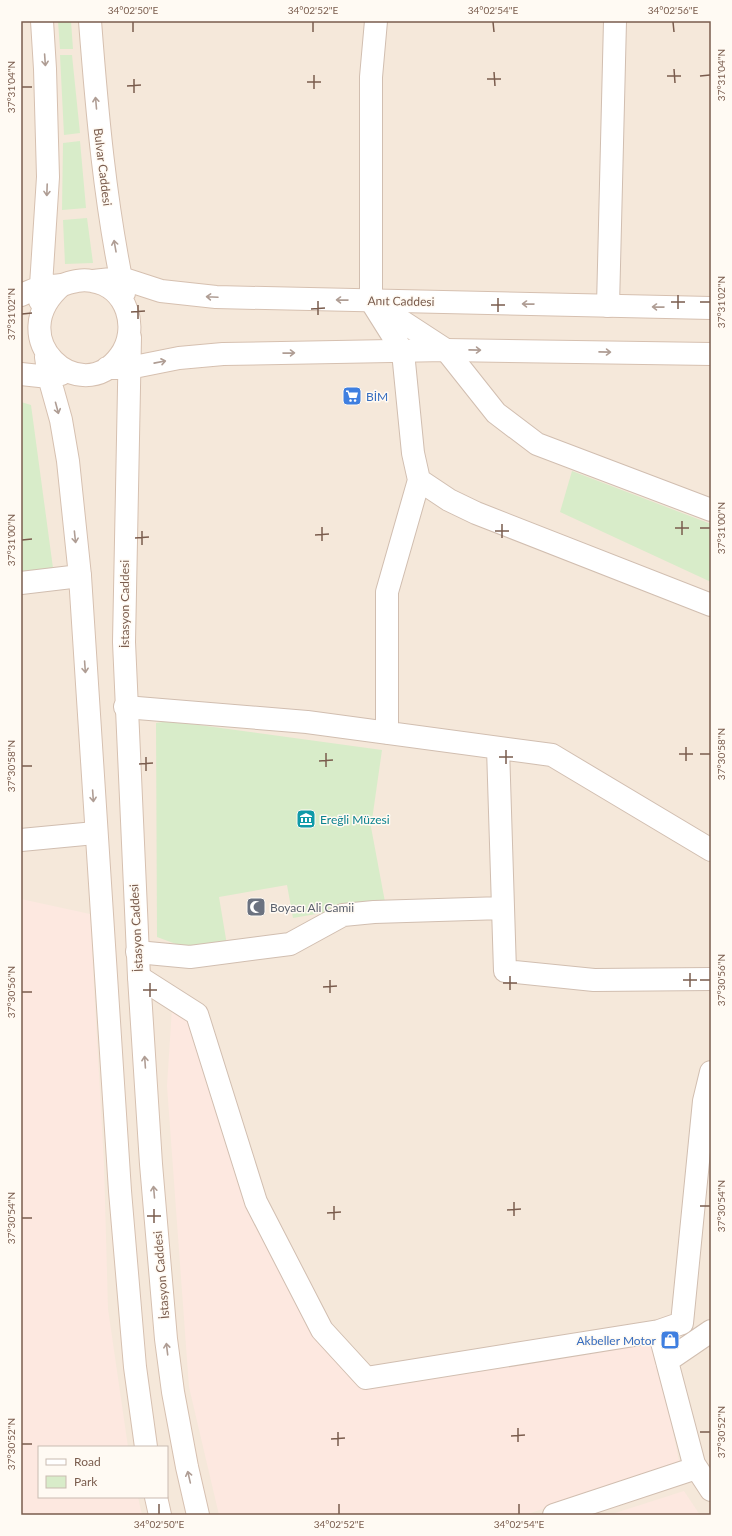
<svg xmlns="http://www.w3.org/2000/svg" width="732" height="1536" viewBox="0 0 732 1536" font-family="Lato,sans-serif">
  <style>
    .residential { fill: #f5e8da; fill-rule: evenodd }
    .commercial { fill: #fde8e0 }
    .green { fill: #d8ecc9 }
    .lines { fill: none; stroke-linecap: round; stroke-linejoin: round }
    .street-casing { stroke: #d1beb0; stroke-width: 24 }
    .secondary-casing { stroke: #d6c0b0; stroke-width: 24 }
    .street { stroke: #fff; stroke-width: 22 }
    .secondary { stroke: #fff; stroke-width: 22 }
    .oneway { stroke: #af9d94 }
    .ticks { fill: none; stroke: #7a5c4d; stroke-width: 1.5 }
    .labels { text-anchor: middle; dominant-baseline: central; stroke-width: 3; stroke-linejoin: round; paint-order: stroke }
    .street-label { font-size: 12px; fill: #7a5c4d; stroke: #fffaf3 }
    .shop-label { font-size: 12px; fill: #366cbe; stroke: #fffaf3; text-anchor: start }
    .culture-label { font-size: 12px; fill: #0d838f; stroke: #fffaf3; text-anchor: start }
    .worship-label { font-size: 12px; fill: #5b616d; stroke: #fffaf3; text-anchor: start }
    .neatline { fill: none; stroke: #7a5c4d; stroke-width: 1.5 }
    .ticks-label { font-size: 10px; text-anchor: middle; fill: #7a5c4d }
  </style>
  <rect width="100%" height="100%" fill="#fdf6ec"/>
  <path class="residential" d="M21,21H711V1515H21ZM39,1447H167V1497H39Z"/>
  <path class="commercial" d="M21,899L90,914L104,1164L108,1309L128,1447H39V1497H138L142,1515H21Z
    M172,1008L190,1024L317,1332L363,1390L654,1339L680,1466L524,1515H219L189,1387L167,1086Z
    M684,1491L700,1515H609Z"/>
  <path class="green" d="M58,21H71L73,49H60Z
    M60,55H72L80,133L64,135Z
    M80,141L86,208L62,210L63,143Z
    M87,218L93,263L65,264L63,220Z
    M21,402L31,405L53,568L21,572Z
    M572,471L711,524V582L560,512Z
    M169,721L382,750L371,827L385,902L293,918L287,885L219,897L227,945L184,947L157,937L156,723Z"/>
  <g class="lines">
    <defs>
      <path id="street" d="M376,21L371,77V301L403,352L413,453L419,480L449,500L476,513L711,605
        M377,305L446,350L496,413L537,444L711,510
        M608,306L615,21
        M21,583L80,576
        M125,707L307,722L552,755L711,850
        M387,733V592L419,480
        M498,748L505,971L594,980L711,979
        M21,840L95,833
        M137,952L190,957L290,944L343,915L374,912L503,908
        M139,977L197,1014L256,1202L322,1330L366,1378L659,1331L694,1464L711,1490
        M659,1331L682,1323L704,1101L711,1072
        M667,1361L711,1331
        M554,1515L696,1468"/>
      <path id="secondary" d="M90,21C97,112 105,203 124,293
        M93,281L121,278L161,291L216,297L711,308
        M21,295C27,293 34,289 41,287C48,286 55,286 62,285C72,282 80,279 92,281C127,286 140,329 120,356C81,410 0,338 62,285
        M40,301L48,177L45,69L42,21
        M130,337L124,642L139,977L151,1164L166,1339L173,1392L187,1467L198,1515
        M46,357L49,377L61,420L68,461L80,576L120,1191L135,1367L146,1447
        M107,368H129L179,358L223,354L446,350L711,354
        M21,374L49,377L61,374
        M156,1497L160,1515"/>
    </defs>
    <use href="#street" class="street-casing"/>
    <use href="#secondary" class="secondary-casing"/>
    <use href="#street" class="street"/>
    <use href="#secondary" class="secondary"/>
  </g>
  <defs><path id="oneway-shaft" d="M-6 0H5M1.5-3L5.5 0L1.5 3" fill="none" stroke-width="1.6" stroke-linecap="round" stroke-linejoin="round"/></defs>
  <g class="oneway">
    <use href="#oneway-shaft" transform="translate(45 60) rotate(86)"/>
    <use href="#oneway-shaft" transform="translate(96 103) rotate(-95)"/>
    <use href="#oneway-shaft" transform="translate(47 190) rotate(92)"/>
    <use href="#oneway-shaft" transform="translate(115 246) rotate(-100)"/>
    <use href="#oneway-shaft" transform="translate(212 297) rotate(-177)"/>
    <use href="#oneway-shaft" transform="translate(342 300) rotate(-179)"/>
    <use href="#oneway-shaft" transform="translate(528 304) rotate(-179)"/>
    <use href="#oneway-shaft" transform="translate(658 307) rotate(-179)"/>
    <use href="#oneway-shaft" transform="translate(475 350) rotate(1)"/>
    <use href="#oneway-shaft" transform="translate(605 352) rotate(1)"/>
    <use href="#oneway-shaft" transform="translate(289 353) rotate(-1)"/>
    <use href="#oneway-shaft" transform="translate(160 362) rotate(-11)"/>
    <use href="#oneway-shaft" transform="translate(57 408) rotate(75)"/>
    <use href="#oneway-shaft" transform="translate(75 537) rotate(84)"/>
    <use href="#oneway-shaft" transform="translate(85 667) rotate(86)"/>
    <use href="#oneway-shaft" transform="translate(93 796) rotate(86)"/>
    <use href="#oneway-shaft" transform="translate(145 1062) rotate(-94)"/>
    <use href="#oneway-shaft" transform="translate(154 1192) rotate(-95)"/>
    <use href="#oneway-shaft" transform="translate(167 1349) rotate(-97)"/>
    <use href="#oneway-shaft" transform="translate(189 1477) rotate(-103)"/>
  </g>
  <path class="ticks" d="M133,22V32M313,22V32M493,22L494,32M673,22L674,32M674,69L675,83M494,72L495,86M314,75V89M667,76H681M700,76L710,75M134,79V93M487,79H501M307,82H321M127,86L141,85M22,87H32M678,295V309M498,298V312M318,301V315M671,302H685M700,302H710M138,305V319M491,305H505M311,309L325,308M131,312L145,311M22,314L32,313M682,521V535M502,524V538M322,527V541M675,528H689M700,528H710M142,531V545M495,531H509M315,535L329,534M135,538L149,537M22,540L32,539M686,747V761M506,750V764M326,753V767M679,754H693M700,754H710M146,757V771M499,757H513M319,761L333,760M139,764L153,763M22,766H32M690,973V987M510,976V990M330,980V993M683,980H697M700,980H710M150,983V997M503,983H517M323,987L337,986M143,990H157M22,992H32M514,1202V1216M334,1206V1220M700,1206H710M154,1209V1223M507,1210L521,1209M327,1213L341,1212M147,1216H161M22,1218H32M518,1428V1442M338,1432V1446M700,1432H710M511,1436L525,1435M331,1439L345,1438M22,1444H32M159,1504V1514M339,1504V1514M519,1504V1514"/>
  <defs>
    <symbol id="supermarket-square" viewBox="-11 -11 22 22"><rect x="-9" y="-9" width="18" height="18" rx="4" fill="#3f7fe0" stroke="#fffaf3"/><path d="M-6-5.5h2.5l.6 2H6L4.5 2H-2.5L-4.4-4H-6ZM-1.5 3.2a1.3 1.3 0 1 0 .1 0ZM3 3.2a1.3 1.3 0 1 0 .1 0Z" fill="#fff"/></symbol>
    <symbol id="museum-square" viewBox="-11 -11 22 22"><rect x="-9" y="-9" width="18" height="18" rx="4" fill="#0f9aa8" stroke="#fffaf3"/><path d="M0-6L6-3V-2H-6V-3ZM-5-1h2V3h-2ZM-1-1h2V3h-2ZM3-1h2V3H3ZM-6 4H6V6H-6Z" fill="#fff"/></symbol>
    <symbol id="mosque-square" viewBox="-11 -11 22 22"><rect x="-9" y="-9" width="18" height="18" rx="4" fill="#6b7280" stroke="#fffaf3"/><path d="M3.5-4.9A6 6 0 1 0 3.5 4.9A5 5 0 1 1 3.5-4.9Z" fill="#fff"/></symbol>
    <symbol id="shop-square" viewBox="-11 -11 22 22"><rect x="-9" y="-9" width="18" height="18" rx="4" fill="#3f7fe0" stroke="#fffaf3"/><path d="M-5-2.5h2.3a2.7 3.5 0 0 1 5.4 0H5L5.5 6h-11ZM-1.5-2.5h3a1.5 2.3 0 0 0-3 0Z" fill="#fff"/></symbol>
  </defs>
  <g fill-rule="evenodd">
    <use href="#supermarket-square" x="341" y="385" width="22" height="22"/>
    <use href="#museum-square" x="295" y="808" width="22" height="22"/>
    <use href="#mosque-square" x="245" y="896" width="22" height="22"/>
    <use href="#shop-square" x="659" y="1329" width="22" height="22"/>
  </g>
  <g class="labels">
    <g class="street-label">
      <text transform="translate(103 167) rotate(83)">Bulvar Caddesi</text>
      <text transform="translate(401 301) rotate(1)">Anıt Caddesi</text>
      <text transform="translate(124 604) rotate(-90)">İstasyon Caddesi</text>
      <text transform="translate(136 928) rotate(-93)">İstasyon Caddesi</text>
      <text transform="translate(161 1275) rotate(-95)">İstasyon Caddesi</text>
    </g>
    <g class="shop-label">
      <text x="366" y="396">BİM</text>
      <text x="656" y="1340" text-anchor="end">Akbeller Motor</text>
    </g>
    <g class="culture-label">
      <text x="320" y="819">Ereğli Müzesi</text>
    </g>
    <g class="worship-label">
      <text x="270" y="907">Boyacı Ali Camii</text>
    </g>
  </g>
  <rect width="732" height="1536" fill="none" stroke="#fffaf3" stroke-width="44"/>
  <rect x="38" y="1446" width="130" height="52" fill="#fffaf3" stroke="#cabbb1"/>
  <rect x="46" y="1459" width="20" height="6" fill="#ffffff" stroke="#cabbb1"/>
  <text x="74" y="1466" font-size="12" fill="#7a5c4d">Road</text>
  <rect x="46" y="1476" width="20" height="12" fill="#d8ecc9" stroke="#cabbb1"/>
  <text x="74" y="1486" font-size="12" fill="#7a5c4d">Park</text>
  <rect x="22" y="22" width="688" height="1492" class="neatline"/>
  <g class="ticks-label">
    <text x="133" y="14">34°02'50"E</text>
    <text x="313" y="14">34°02'52"E</text>
    <text x="493" y="14">34°02'54"E</text>
    <text x="673" y="14">34°02'56"E</text>
    <text transform="translate(721 75) rotate(-90)" y="4">37°31'04"N</text>
    <text transform="translate(11 87) rotate(-90)" y="4">37°31'04"N</text>
    <text transform="translate(721 302) rotate(-90)" y="4">37°31'02"N</text>
    <text transform="translate(11 314) rotate(-90)" y="4">37°31'02"N</text>
    <text transform="translate(721 528) rotate(-90)" y="4">37°31'00"N</text>
    <text transform="translate(11 540) rotate(-90)" y="4">37°31'00"N</text>
    <text transform="translate(721 754) rotate(-90)" y="4">37°30'58"N</text>
    <text transform="translate(11 766) rotate(-90)" y="4">37°30'58"N</text>
    <text transform="translate(721 980) rotate(-90)" y="4">37°30'56"N</text>
    <text transform="translate(11 992) rotate(-90)" y="4">37°30'56"N</text>
    <text transform="translate(721 1206) rotate(-90)" y="4">37°30'54"N</text>
    <text transform="translate(11 1218) rotate(-90)" y="4">37°30'54"N</text>
    <text transform="translate(721 1432) rotate(-90)" y="4">37°30'52"N</text>
    <text transform="translate(11 1444) rotate(-90)" y="4">37°30'52"N</text>
    <text x="159" y="1528">34°02'50"E</text>
    <text x="339" y="1528">34°02'52"E</text>
    <text x="519" y="1528">34°02'54"E</text>
  </g>
</svg>
